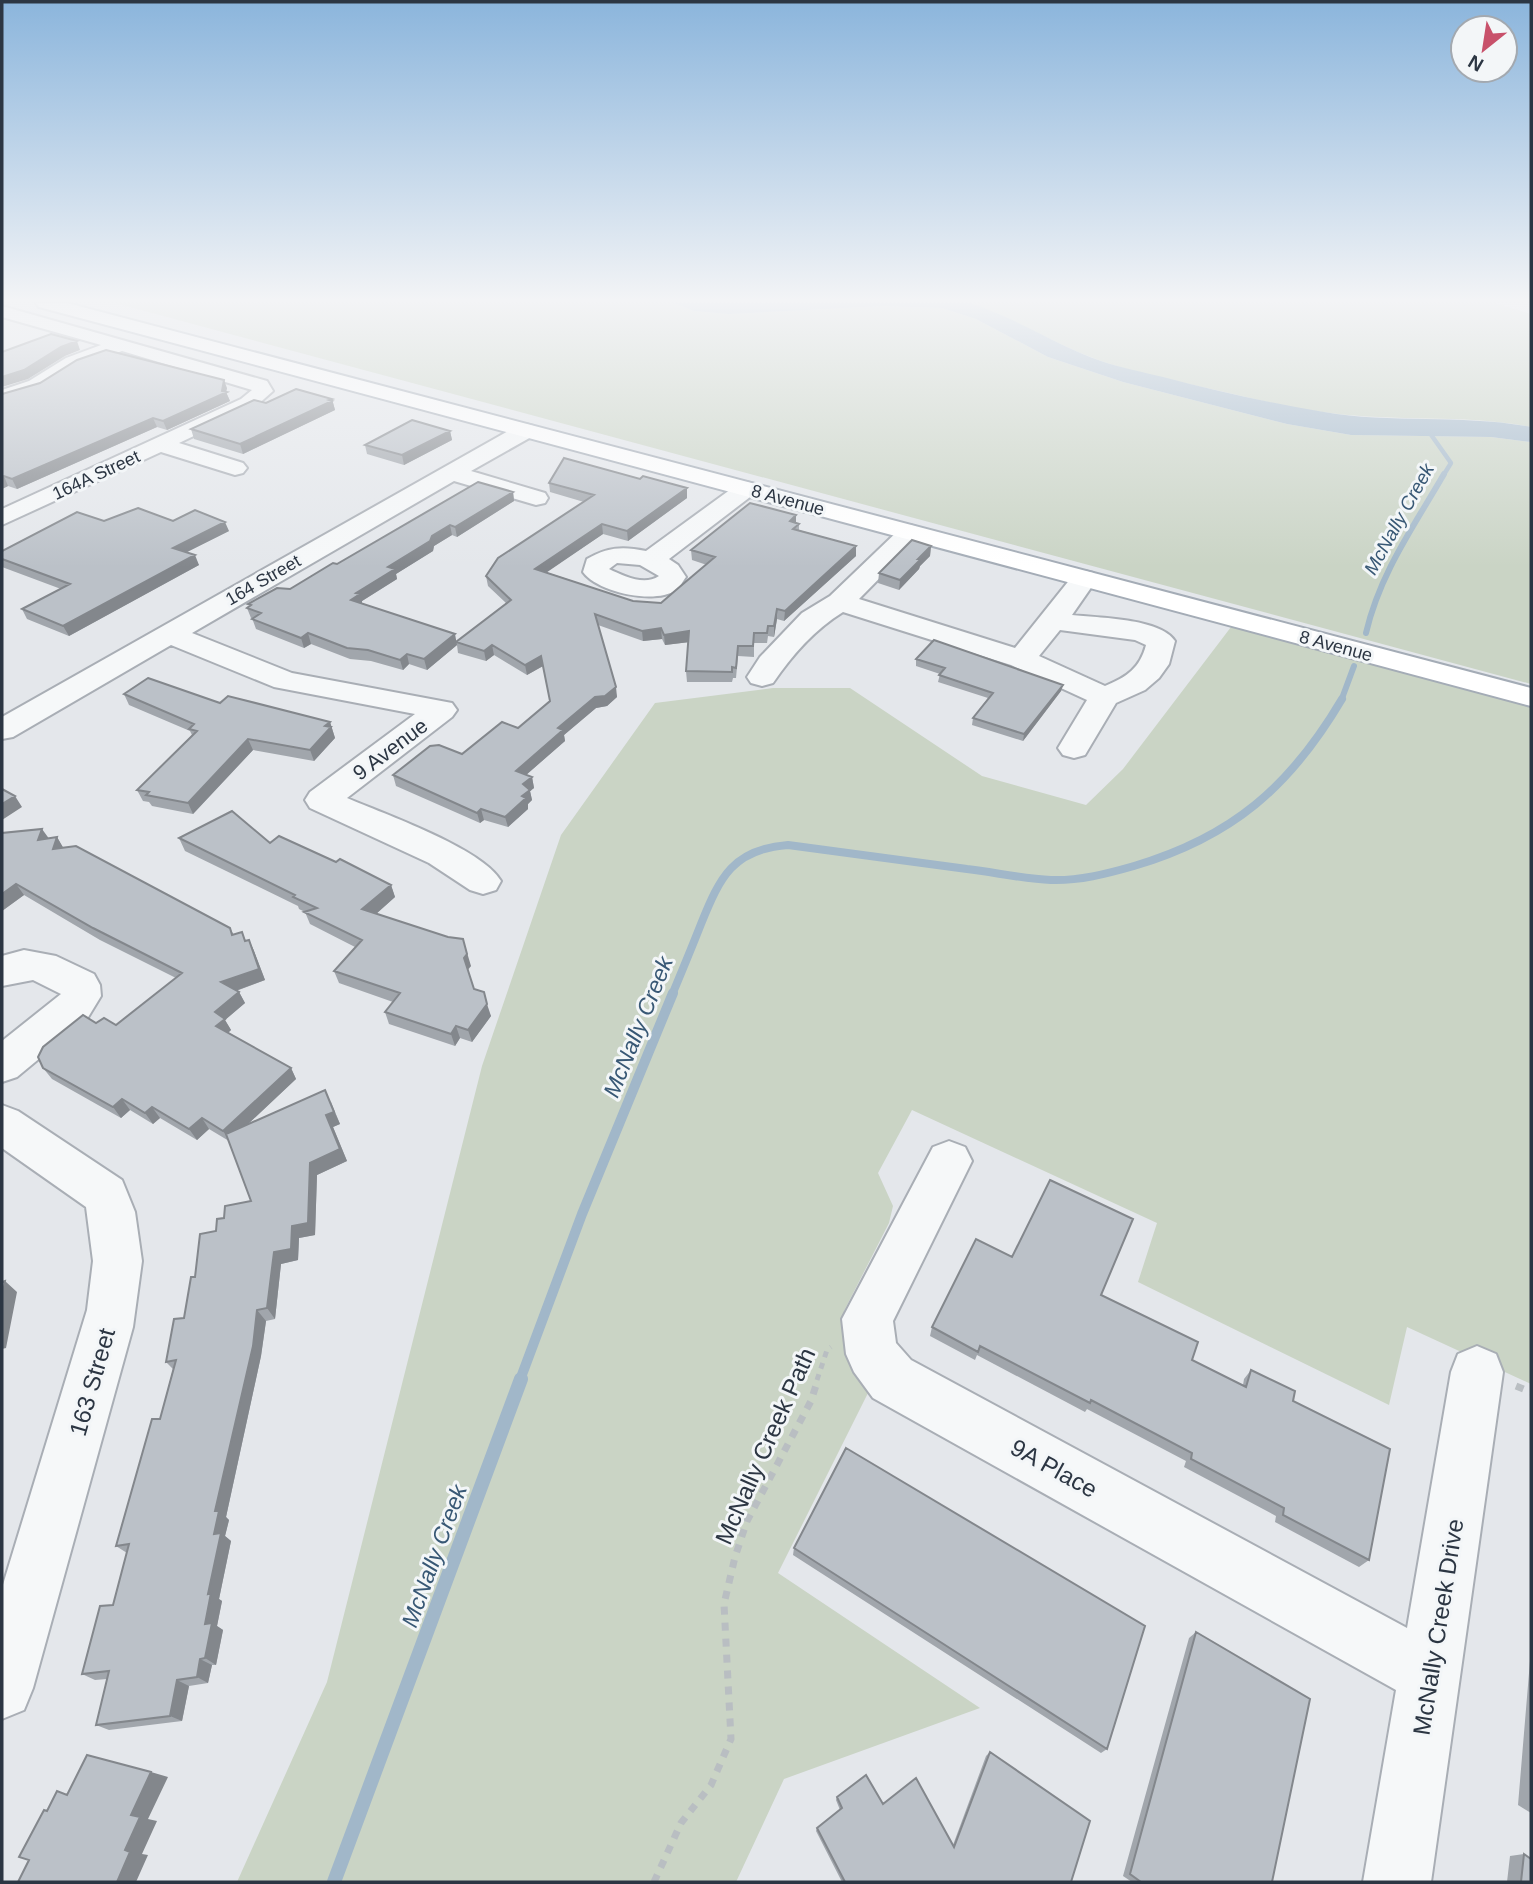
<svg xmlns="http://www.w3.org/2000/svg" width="1533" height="1884" viewBox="0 0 1533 1884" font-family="Arial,sans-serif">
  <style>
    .green { fill: #cad4c5 }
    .water { fill: #a1b7c9 }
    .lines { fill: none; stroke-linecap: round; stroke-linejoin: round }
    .stream-far4 { stroke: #a1b7c9; stroke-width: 4.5 }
    .stream-far3 { stroke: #a1b7c9; stroke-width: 6 }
    .stream-far2 { stroke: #a1b7c9; stroke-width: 8 }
    .stream-far1 { stroke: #a1b7c9; stroke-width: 10 }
    .stream { stroke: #a1b7c9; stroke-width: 14 }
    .minor-casing { stroke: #a9aeb5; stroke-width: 4 }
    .major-casing { stroke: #a4acb6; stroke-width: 4 }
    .path-far1 { stroke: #b9bec2; stroke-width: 5; stroke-dasharray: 6 6; stroke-linecap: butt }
    .path { stroke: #b9bec2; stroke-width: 7; stroke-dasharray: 8 8; stroke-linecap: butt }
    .minor { fill: #f6f8f9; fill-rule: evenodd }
    .major { fill: #fff; fill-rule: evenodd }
    .wall { fill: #a1a6ac }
    .shaded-wall { fill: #83878c }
    .building { fill: #bbc1c8; stroke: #83878c; stroke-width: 2 }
    .labels { text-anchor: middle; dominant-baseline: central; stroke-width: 6; stroke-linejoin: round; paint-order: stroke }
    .far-street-label { font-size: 18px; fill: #2c3643; stroke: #f3f6f8 }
    .far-water-label { font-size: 19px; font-style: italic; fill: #385875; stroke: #f3f6f8 }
    .street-label { font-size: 21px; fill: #2c3643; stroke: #f3f6f8 }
    .water-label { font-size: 23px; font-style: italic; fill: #385875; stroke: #f3f6f8 }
    .near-street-label { font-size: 24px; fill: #2c3643; stroke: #f3f6f8 }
  </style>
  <rect width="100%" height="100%" fill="#e4e7eb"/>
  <path class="green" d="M115,303H674L694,311L729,314L883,306L942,308L976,319L1048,357L1123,382L1287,424L1351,435L1491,437L1531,442V684Z
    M970,303H1495L1531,314V427C1465,414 1397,422 1330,413C1293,409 1256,399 1220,391C1181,382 1139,374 1101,361C1056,345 1015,319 970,303Z
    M1231,627L1531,706V1384L1407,1327L1389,1405L1138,1282L1157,1223L912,1110L878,1173L893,1206L889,1223L844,1311L845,1355L872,1385L778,1573L980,1708L784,1779L736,1882H237L327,1682L482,1066L561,835L655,703L773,688H850L982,776L1086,805L1123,769Z"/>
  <path class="water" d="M674,303H970C1016,318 1056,345 1101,361C1121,368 1143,372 1163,377C1216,391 1270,403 1324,412C1393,424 1463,414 1531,427V442L1491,437L1351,435L1287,424L1123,382L1048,357L976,319L942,308L883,306L729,314L694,311Z"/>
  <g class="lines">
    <path class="stream-far4" d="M1427,429L1451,463L1443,476"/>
    <path class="stream-far3" d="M1366,633C1380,573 1414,526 1444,474
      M1341,701L1354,666"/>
    <path class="stream-far2" d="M672,995C682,971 692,947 701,924C720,877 733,849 788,845C848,853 907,861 967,869C994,872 1023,879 1051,880C1079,881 1106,874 1134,866C1232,837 1290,787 1342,699"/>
    <path class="stream-far1" d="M520,1380L582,1214L673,993"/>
    <path class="stream" d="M334,1882L521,1379"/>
    <defs>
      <path id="minor" d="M2,306L267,381L273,391L255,407L179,443L243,463L247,468L243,473L235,475L161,452L2,525V509L241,399L252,390L122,351L80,366L43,389L2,403V390L29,381L66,358L101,345L2,317Z
        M525,424L533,426L536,431L533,436L471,471L545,493L548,498L545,503L536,505L454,481L192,633L292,673L452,703L457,710L452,717L347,798C384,814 482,848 501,881L496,890L483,894L470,890L429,863L310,808L305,800L310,792L415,714L274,687L171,645L13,737L2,739V717L517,426Z
        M746,482L754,484L758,489L754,494L669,559L678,565L686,577C683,581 680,587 676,590C655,605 597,592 583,572L587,559C607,547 623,546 646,551L738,484ZM617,563L640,565L659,576C644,586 624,576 609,569Z
        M910,525L919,528L923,533L919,538L859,599L1015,648L1075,573L1084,571L1093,573L1097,579L1072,615C1098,618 1160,618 1175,641L1169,664L1159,678L1145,690L1116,703L1085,755L1074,758L1063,755L1058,748L1087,700L1011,665L843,612C814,630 792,655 773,683L762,686L751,683L747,677L760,657L802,613L830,596L901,528ZM1060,630L1135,640L1146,645C1140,668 1127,677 1105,686L1039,656Z
        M24,950L56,956L94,974L100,985L101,996L87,1019L17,1077L2,1082V1041L61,994L33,980L2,986V956Z
        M2,1105L18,1111L122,1180L135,1212L142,1261L133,1327L33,1688L24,1710L2,1719V1588L87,1310L93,1261L86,1207L2,1148Z
        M949,1141L965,1147L972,1161L893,1321L896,1343L911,1360L1407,1628L1451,1372L1458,1354L1477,1346L1496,1354L1503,1372L1431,1882H1363L1396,1690L873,1398L854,1372L846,1354L842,1319L933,1147Z"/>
      <path id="major" d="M36,303H67L1531,688V706L39,307Z"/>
    </defs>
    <use href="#minor" class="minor-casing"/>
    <use href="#major" class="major-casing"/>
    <path class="path-far1" d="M817,1380L827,1350L831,1347"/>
    <path class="path" d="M1516,1386L1531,1392
      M654,1882L681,1823L711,1785L731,1739L724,1604L735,1557L747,1521L811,1401L818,1379"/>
    <use href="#minor" class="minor"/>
    <use href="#major" class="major"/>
  </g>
  <path class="wall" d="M227,388L226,392L230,401L167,430L157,427L17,489L8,486L2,489V394Z
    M332,399L335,410L243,454L194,439L191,429L266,403Z
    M450,431L452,440L404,465L367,454L365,445Z
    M549,483L687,498L628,541L603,534L546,572L633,601L661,603L707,565L692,560L691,550L796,523L799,524V530L856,546V556L784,621L777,619L774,637L768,636L767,643H754V657L738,656L736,678H733L732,682H687L686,671L689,642L665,645L662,639L643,641L598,625L617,697L607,706L596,708L564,735L565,741L526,775L532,777L534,788L530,791L532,800L528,804V809L508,827L484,820L480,823L396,786L393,775L462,754L518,728L550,701L543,666L527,675L494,655L486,661L458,653L457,645L427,670L409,664L403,670L371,661L350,659L311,644L304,648L256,629L252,618H251L247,608L249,606L248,604L290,589L337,564L513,492L514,501L457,537L452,535L434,546L433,551L396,574L397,579L362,601V603L456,642L506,603L488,586L486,576L584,502L550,492Z
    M173,521L229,531L187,552L199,565L69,636L27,619L22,609L61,589L2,567V551Z
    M931,546L930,556L920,566L919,569L899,590L878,583L879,573Z
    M916,659L1063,685L1061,691L1023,741L972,725L973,718L988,698L938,682L940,674L916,666Z
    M124,694L220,703L330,722L335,738L314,761L253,750L193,814L152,806L149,802L143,801L137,790L192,735L190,731L129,705Z
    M2,833L48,838L57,837L63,848L230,928L234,935L246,941L249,940L254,951L265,980L236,991L239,992L245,1003L225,1020L231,1030L228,1033L291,1068L296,1079L248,1124L331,1102L340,1124L333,1127L347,1161L317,1175L315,1235L299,1238L298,1260L281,1264L275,1319L266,1321L261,1356L226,1517L229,1520L225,1536L231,1541L219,1599L222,1601L217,1626L223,1630L216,1665H212L208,1683L189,1686L182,1721L109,1730L96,1725L107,1679L95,1680L82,1674L113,1605L127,1553L116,1546L160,1419L173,1369L166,1362L184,1318L195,1277L216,1231L224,1218L251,1201L229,1141L209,1129L197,1140L160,1118L153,1124L130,1110L121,1118L52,1079L43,1068L96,1023L116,1025L176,978L100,940L24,895L2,911Z
    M179,838L270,843L336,862L391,885L395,897L376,914L471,966L468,970L474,989L491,1016L472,1042L460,1038L455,1046L389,1024L385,1012L393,1002L339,983L334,971L355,947L310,924L305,912L299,909L298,906L185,851Z
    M1012,1257L1101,1295L1192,1360L1243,1385L1244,1379L1251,1370L1293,1401L1369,1560L1359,1567L1275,1522L1276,1516L1184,1467L1186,1461L1087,1409L1085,1412L977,1355L975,1360L930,1336L932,1327Z
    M794,1548L1107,1749L1101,1753L793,1555Z
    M1196,1632L1272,1882H1132L1123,1876L1189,1638Z
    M1531,1649V1813L1518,1805Z
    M990,1752L1071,1882H842L816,1831L817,1828L840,1810L836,1800L837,1797L883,1804L953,1845L986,1756Z
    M1524,1854L1531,1882H1507L1510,1856Z"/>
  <path class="shaded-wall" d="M77,341L80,350L65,356L28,379L2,387V377L61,347Z
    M224,380L227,388L226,392L230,401L167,430L163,421L222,391Z
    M332,399L335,410L243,454L240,444Z
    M153,418L157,427L17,489L12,479Z
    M450,431L452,440L404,465L402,455Z
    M4,476L8,486L2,489V477Z
    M687,488V498L628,541L627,531Z
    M513,492L514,501L457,537L455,527Z
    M796,515V525L790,521Z
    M225,522L229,531L177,557L173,548Z
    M602,524L603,534L537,579L535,569Z
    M450,525L452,535L434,546L433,551L396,574L397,579L362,601V604L351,600L356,593L388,567L432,536Z
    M856,546V556L784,621L785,611Z
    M931,546L930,556L920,566L919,569L899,590L900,580Z
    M195,555L199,565L69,636L63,626Z
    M777,609V619L774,637V626Z
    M661,628L662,639L643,641L642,631Z
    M689,631L690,642L665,645L664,635Z
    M308,633L311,644L304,648L301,638Z
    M455,634L457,645L427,670L424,659Z
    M492,645L494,655L486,661L484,651Z
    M407,654L409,664L403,670L400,660Z
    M541,656L543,666L527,675L525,665Z
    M1063,685L1061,691L1023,741L1024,734Z
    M616,687L617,697L607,706L596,708L564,735L565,741L518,782L516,771L558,728L595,697Z
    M330,722L335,738L314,761L310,750L325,726Z
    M248,739L253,750L193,814L188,803Z
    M532,777L534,788L530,791L532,800L528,804V809L508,827L505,817L523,784Z
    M15,796L22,807L2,820V804Z
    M481,809L484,820L480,823L477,813Z
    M42,829L50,840H38Z
    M57,837L64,849H53Z
    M16,884L24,895L2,911V894Z
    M391,885L395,897L367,922L362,909Z
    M463,939L471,966L467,970L464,958Z
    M249,940L254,951L265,980L227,994L221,982Z
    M239,992L245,1003L225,1020L231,1030L223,1037L216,1026L215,1012Z
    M487,1004L491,1016L472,1042L468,1030Z
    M456,1026L460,1038L455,1046L451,1034Z
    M291,1068L296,1079L230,1141L223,1131Z
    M325,1090L340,1124L333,1127L347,1161L317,1175L315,1235L299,1238L298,1260L281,1264L275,1319L267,1308L274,1252L292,1226L310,1163L326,1115Z
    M122,1099L130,1110L121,1118L113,1107Z
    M152,1107L160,1118L153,1124L145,1113Z
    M202,1118L209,1129L197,1140L189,1129Z
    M5,1281L17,1292L6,1348L2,1349V1299Z
    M257,1310L266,1321L261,1356L226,1517L229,1520L225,1536L231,1541L219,1599L222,1601L217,1626L223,1630L216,1665L205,1658V1624L215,1511Z
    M200,1659L212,1665L208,1683L197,1677Z
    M177,1680L189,1686L182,1721L170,1716Z
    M151,1772L168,1777L148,1819L157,1821L142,1854L148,1855L136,1882H117L125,1850L131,1815Z"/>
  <path class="building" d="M51,334L77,341L61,347L24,370L2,377V352Z
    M106,350L224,380L222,391L227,392L163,421L153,418L12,479L4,476L2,477V394L40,383L77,360Z
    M296,389L332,399L329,400L332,401L240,444L191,429L254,400L266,403Z
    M412,420L450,431L402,455L365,445Z
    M564,458L640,479L643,476L687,488L627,531L602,524L535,569L633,601L661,603L676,590L715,557L691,550L750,503L796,515L790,521L799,524L793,529L856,546L785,611L777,609L774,626H768L767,633H754L753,646H738L736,668L732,667V672L686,671L689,631L664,635L661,628L642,631L595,614L616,687L605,696L595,697L558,728L563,730L516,771L532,777L523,784L530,790L522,796L526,798L505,817L481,809L477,813L393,775L430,746L439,745L462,754L502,722L518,728L550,701L541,656L525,665L492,645L484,651L456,642L511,600L486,576L498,558L594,495L549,483Z
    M478,482L513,492L455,527L450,525L432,536L430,541L388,567L395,569L356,593L360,594L351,600L455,634L424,659L407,654L400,660L368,650L347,648L308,633L301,638L252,619L261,613L247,608L251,605L248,604L277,588L290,589L333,563L337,564Z
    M138,508L173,521L195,510L225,522L173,548L195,555L63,626L22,609L70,584L2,559V551L77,512L104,521Z
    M912,540L931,546L918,559H921L900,580L879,573Z
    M934,640L1063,685L1024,734L973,718L993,693L939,675L945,668L916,659Z
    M148,678L220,703L228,696L330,722L325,726L331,727L310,750L248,739L188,803L146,795L149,792L137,790L197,731L189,729L194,724L124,694Z
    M2,789L15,796L2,804Z
    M232,811L270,843L279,836L336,862L340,859L391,885L362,909L448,937L463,939L467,954L464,958L474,989L484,992L487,1004L468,1030L456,1026L451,1034L385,1012L400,993L334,971L362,940L304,912L317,908L293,897L295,895L179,838Z
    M42,829L38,840L57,837L53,849L76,846L230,928L232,935L242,932L245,941L249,940L259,969L221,982L239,992L215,1012L225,1019L216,1026L291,1068L223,1131L202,1118L189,1129L152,1107L145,1113L122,1099L113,1107L43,1068L38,1057L43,1047L83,1015L96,1023L104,1018L116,1025L182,973L93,928L16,884L2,894V833Z
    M325,1090L334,1112L326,1115L340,1149L310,1163L308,1223L292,1226L291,1249L274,1252L267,1308L257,1310L253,1346L215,1511H219L214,1534L221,1533L208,1594L211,1593L205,1624L212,1623L205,1658L200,1659L197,1677L177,1680L170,1716L96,1725L109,1671L82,1674L100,1606L113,1605L129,1544L116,1546L152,1419H160L176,1360L166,1362L174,1319L184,1318L191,1277H195L200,1234L216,1231L217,1219L224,1218L225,1206L251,1201L226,1134Z
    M1050,1180L1133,1219L1101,1295L1198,1342L1192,1360L1246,1387L1251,1370L1295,1391L1293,1401L1390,1449L1369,1560L1283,1515L1284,1508L1191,1459L1192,1453L1091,1400L1090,1403L980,1346L978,1352L932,1327L976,1239L1012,1257Z
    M5,1281L2,1299V1282Z
    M846,1448L1145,1626L1107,1749L794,1548Z
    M1196,1632L1310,1699L1272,1882H1141L1130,1874Z
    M990,1752L1090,1821L1071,1882H845L817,1828L842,1808L837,1797L866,1775L883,1804L916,1778L954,1847Z
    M87,1755L151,1772L131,1815L140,1817L125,1850L130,1852L117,1882H119H18L29,1860L19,1857L44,1810L47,1811L57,1791L67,1795Z
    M1524,1854L1531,1859V1882H1521Z"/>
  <linearGradient id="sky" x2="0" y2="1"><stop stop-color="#8bb5dc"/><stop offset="0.53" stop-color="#f3f4f6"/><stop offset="1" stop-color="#f3f4f6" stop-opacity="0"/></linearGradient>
  <rect width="1533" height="567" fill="url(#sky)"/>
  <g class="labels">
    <g class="far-street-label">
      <text transform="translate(96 475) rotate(-25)">164A Street</text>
      <text transform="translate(788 500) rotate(15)">8 Avenue</text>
      <text transform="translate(263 580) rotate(-30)">164 Street</text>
      <text transform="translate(1336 646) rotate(15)">8 Avenue</text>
    </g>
    <g class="far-water-label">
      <text transform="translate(1399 519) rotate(-61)">McNally Creek</text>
    </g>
    <g class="street-label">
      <text transform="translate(390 749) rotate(-37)">9 Avenue</text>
    </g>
    <g class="water-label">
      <text transform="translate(638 1027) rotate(-68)">McNally Creek</text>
      <text transform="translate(434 1556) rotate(-70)">McNally Creek</text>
    </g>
    <g class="near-street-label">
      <text transform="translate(92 1382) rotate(-74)">163 Street</text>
      <text transform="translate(765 1446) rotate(-66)">McNally Creek Path</text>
      <text transform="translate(1054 1468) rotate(29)">9A Place</text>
      <text transform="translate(1438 1627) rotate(-81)">McNally Creek Drive</text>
    </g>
  </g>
  <rect width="1533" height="1884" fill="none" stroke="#2c3643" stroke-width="7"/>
  <g transform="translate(1484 49) rotate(210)"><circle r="33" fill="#f3f6f8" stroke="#a3a9b0" stroke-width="2"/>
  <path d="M0-5L12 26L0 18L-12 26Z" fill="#c8516b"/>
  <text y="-10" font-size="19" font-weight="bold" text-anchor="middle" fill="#2c3643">N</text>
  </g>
</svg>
